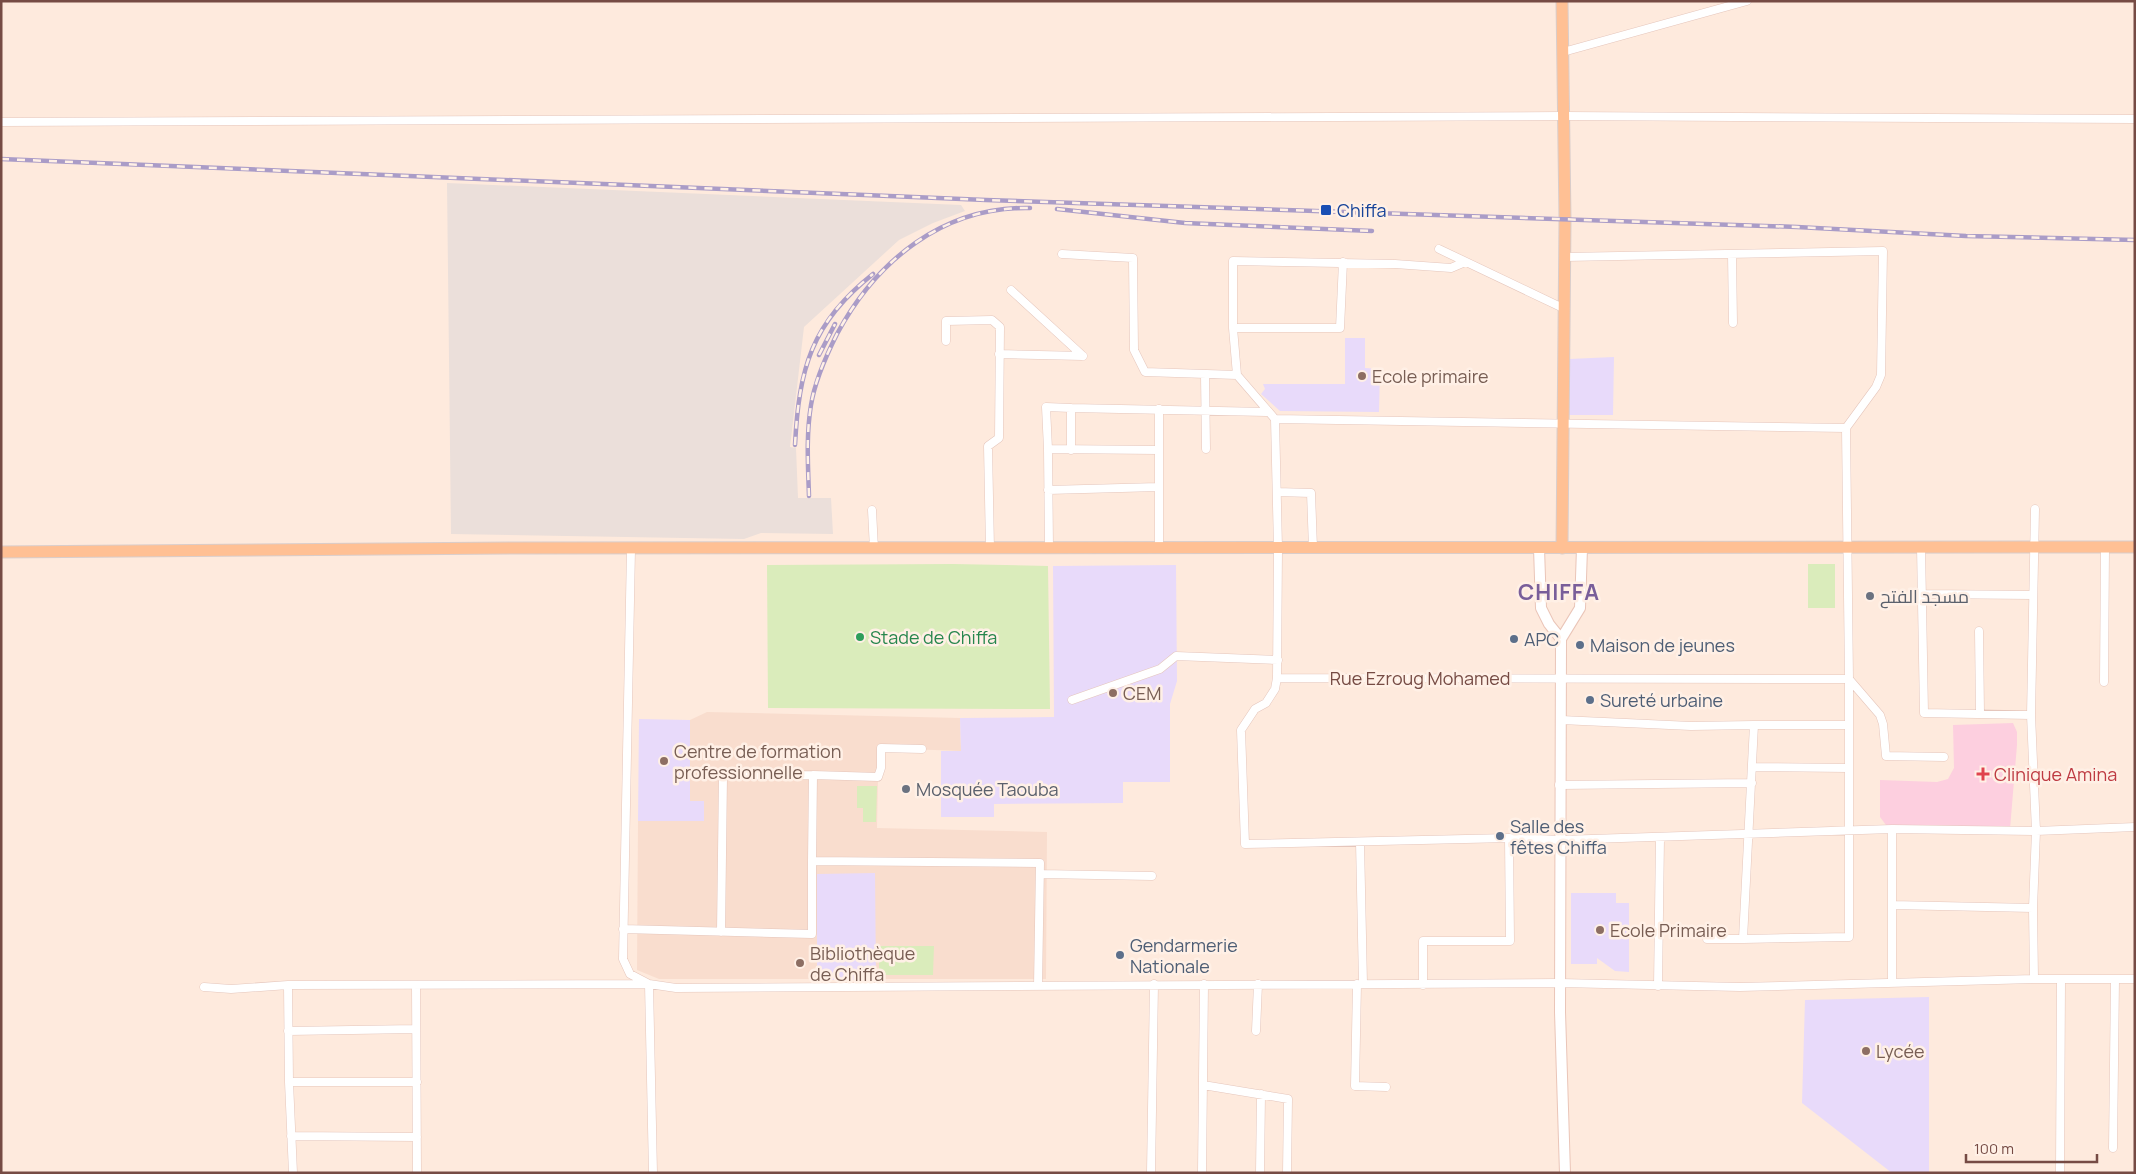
<svg xmlns="http://www.w3.org/2000/svg" width="2136" height="1174" viewBox="0 0 2136 1174" font-family="Manrope,Cairo,sans-serif">
  <style>
    .residential { fill: #f9ddce }
    .industrial { fill: #ebdfda }
    .education { fill: #e8dafa }
    .medical { fill: #fdcfdf }
    .green { fill: #daecbb }
    .lines { fill: none; stroke-linecap: round; stroke-linejoin: round }
    .street-casing { stroke: #e5c6bc; stroke-width: 9 }
    .secondary-casing { stroke: #eac5b8; stroke-width: 12 }
    .primary-casing { stroke: #d9cdcb; stroke-width: 13 }
    .street { stroke: #fff; stroke-width: 8 }
    .secondary { stroke: #fff; stroke-width: 10 }
    .primary { stroke: #ffc094; stroke-width: 11 }
    .rail-casing { stroke: #aa9cc7; stroke-width: 4.5 }
    .rail { stroke: #fff0e6; stroke-width: 2.5; stroke-dasharray: 8; stroke-linecap: butt }
    .transit-dot { fill: #1a4fb4; stroke: #fff0e6; stroke-width: 2 }
    .education-dot { fill: #8d6e63; stroke: #fff0e6; stroke-width: 2 }
    .worship-dot { fill: #6b7280; stroke: #fff0e6; stroke-width: 2 }
    .leisure-dot { fill: #2e9e5b; stroke: #fff0e6; stroke-width: 2 }
    .service-dot { fill: #5c6f8a; stroke: #fff0e6; stroke-width: 2 }
    .health-dot { fill: #e0444e; stroke: #fff0e6; stroke-width: 2 }
    .labels { text-anchor: middle; dominant-baseline: central; stroke-width: 5; stroke-linejoin: round; paint-order: stroke }
    .transit-label { font-size: 18px; fill: #164399; stroke: #fff0e6; text-anchor: start }
    .education-label { font-size: 18px; fill: #785e54; stroke: #fff0e6; text-anchor: start }
    .worship-label { font-size: 18px; fill: #5b616d; stroke: #fff0e6; text-anchor: start }
    .leisure-label { font-size: 18px; fill: #27864d; stroke: #fff0e6; text-anchor: start }
    .service-label { font-size: 18px; fill: #4e5e75; stroke: #fff0e6; text-anchor: start }
    .street-label { font-size: 18px; fill: #764b44; stroke: #fff0e6 }
    .health-label { font-size: 18px; fill: #be3a42; stroke: #fff0e6; text-anchor: start }
    .district-label { font-size: 22px; font-weight: bold; letter-spacing: 1px; fill: #795e9a; stroke: #fff0e6 }
  </style>
  <rect width="100%" height="100%" fill="#feeadd"/>
  <path class="residential" d="M707,712L960,718L961,751L881,748L878,777L877,828L1047,832L1046,979H659L637,970L638,821H704L690,801V720Z"/>
  <path class="industrial" d="M447,183L961,205L965,211L933,223L899,240L804,327L790,447L796,448L798,498H831L833,534L761,533L744,539L451,534Z"/>
  <path class="education" d="M1345,338H1365V368L1380,369L1379,412L1280,411L1261,394L1265,389L1263,384H1345Z
    M1614,357L1613,415H1569V359Z
    M1176,565L1177,681L1170,704V782H1123V803L994,804V817H941V751H961L960,718L1054,717L1053,566Z
    M639,719L690,720V801H704V821H638Z
    M875,873L876,980H817V874Z
    M1571,893H1616V903H1629V972L1615,971L1597,958V964H1571Z
    M1929,997V1173H1892L1802,1103L1805,1000Z"/>
  <path class="medical" d="M2013,723L2017,732V745L2010,829L1886,825L1880,817V780L1937,782L1948,779L1954,768L1953,725Z"/>
  <path class="green" d="M953,564L1048,566L1050,709L768,708L767,565Z
    M1808,564H1835V608H1808Z
    M857,786H877L876,822H863V808H857Z
    M879,946H934L933,975H879Z"/>
  <g class="lines">
    <defs>
      <path id="street" d="M1563,52L1747,1
        M1,122L1563,116L2135,119
        M1439,249L1565,309
        M1062,254L1133,258L1134,350L1145,372L1237,375
        M1732,254L1733,323
        M1565,257L1883,251L1881,375L1876,387L1846,428
        M1011,290L1083,356
        M1233,328H1340L1343,262
        M946,341V321L992,320L1000,327L999,438L988,446L990,549
        M999,354L1083,356
        M1205,375L1206,449
        M1275,419L1237,375L1233,328V261L1395,264L1451,268L1465,262
        M1048,449L1046,407L1071,408
        M1071,450V408L1267,412
        M1048,490L1158,487
        M1277,492L1311,493L1313,548
        M872,510L874,549
        M1921,547L1924,713L2031,715
        M1049,548L1048,449L1159,450
        M1159,548V409
        M631,549L623,959L630,974L649,984L676,988L1560,983L1740,987L2034,979H2135
        M1922,594L2033,595
        M1979,631L1980,714
        M1277,678L1849,679L1846,428L1275,419L1278,548L1277,678L1275,689L1266,703L1255,709L1241,730L1245,844L1509,838L1561,840L1892,829L2036,831L2135,827
        M1849,679L1880,715L1883,724L1886,756L1944,757
        M2104,682L2105,547
        M1072,700L1160,669L1176,656L1278,660
        M1561,720L1691,726L1754,725
        M1848,725H1754L1743,939L1849,937V679
        M1753,767L1848,768
        M813,775L878,777L881,768V748L922,749
        M1559,785L1752,783
        M1360,842L1363,984
        M1040,874L1152,876
        M1892,905L2033,908
        M623,929L812,934V861L1040,863L1038,986
        M721,932L723,776L813,775L812,861
        M1707,939H1743
        M2034,979L2033,908L2036,831L2031,715L2035,509
        M1892,983V829
        M1357,984L1355,1086L1386,1087
        M416,985L417,1173
        M1423,985V941H1510L1509,838
        M1658,986L1660,838
        M204,987L231,989L288,985
        M288,1031L416,1029
        M1256,1031L1258,984
        M289,1082H417
        M1203,1085L1288,1099L1287,1173
        M291,1136L417,1137
        M2113,1148L2115,979
        M2060,1172L2061,979
        M293,1173L289,1082L288,985L649,984L653,1173
        M1151,1173L1154,984
        M1202,1173L1204,984
        M1260,1173L1261,1094"/>
      <path id="secondary" d="M1539,548L1541,608L1549,624L1561,639L1560,1012L1565,1173
        M1561,639L1580,608L1582,548"/>
      <path id="primary" d="M1562,1L1565,220L1562,548
        M1,552L523,548L2135,547"/>
    </defs>
    <use href="#street" class="street-casing"/>
    <use href="#secondary" class="secondary-casing"/>
    <use href="#primary" class="primary-casing"/>
    <use href="#street" class="street"/>
    <use href="#secondary" class="secondary"/>
    <use href="#primary" class="primary"/>
    <defs>
      <path id="rail" d="M1,159L986,200L1797,227L1966,236L2135,240
        M1057,209L1185,223L1372,231
        M819,355L835,324
        M795,445C799,369 811,323 873,274
        M809,496C808,466 806,435 811,405C815,380 826,356 837,334C876,261 943,206 1030,208"/>
    </defs>
    <use href="#rail" class="rail-casing"/>
    <use href="#rail" class="rail"/>
  </g>
  <rect class="transit-dot" x="1320" y="204" width="12" height="12" rx="2.5"/>
  <g class="education-dot">
    <circle cx="1362" cy="376" r="5"/>
    <circle cx="1113" cy="693" r="5"/>
    <circle cx="664" cy="761" r="5"/>
    <circle cx="1600" cy="930" r="5"/>
    <circle cx="800" cy="963" r="5"/>
    <circle cx="1866" cy="1051" r="5"/>
  </g>
  <g class="worship-dot">
    <circle cx="1870" cy="596" r="5"/>
    <circle cx="906" cy="789" r="5"/>
  </g>
  <circle class="leisure-dot" cx="860" cy="637" r="5"/>
  <g class="service-dot">
    <circle cx="1514" cy="639" r="5"/>
    <circle cx="1580" cy="645" r="5"/>
    <circle cx="1590" cy="700" r="5"/>
    <circle cx="1500" cy="836" r="5"/>
    <circle cx="1120" cy="955" r="5"/>
  </g>
  <path class="health-dot" d="M1980.5 766.5h5v5h5v5h-5v5h-5v-5h-5v-5h5z"/>
  <g class="labels">
    <g class="transit-label">
      <text x="1337" y="210">Chiffa</text>
    </g>
    <g class="education-label">
      <text x="1372" y="376">Ecole primaire</text>
      <text x="1123" y="693">CEM</text>
      <text x="674" y="751">Centre de formation<tspan x="674" dy="21">professionnelle</tspan></text>
      <text x="1610" y="930">Ecole Primaire</text>
      <text x="810" y="953">Bibliothèque<tspan x="810" dy="21">de Chiffa</tspan></text>
      <text x="1876" y="1051">Lycée</text>
    </g>
    <g class="worship-label">
      <text x="1880" y="596">مسجد الفتح</text>
      <text x="916" y="789">Mosquée Taouba</text>
    </g>
    <g class="leisure-label">
      <text x="870" y="637">Stade de Chiffa</text>
    </g>
    <g class="service-label">
      <text x="1524" y="639">APC</text>
      <text x="1590" y="645">Maison de jeunes</text>
      <text x="1600" y="700">Sureté urbaine</text>
      <text x="1510" y="826">Salle des<tspan x="1510" dy="21">fêtes Chiffa</tspan></text>
      <text x="1130" y="945">Gendarmerie<tspan x="1130" dy="21">Nationale</tspan></text>
    </g>
    <g class="street-label">
      <text x="1420" y="678">Rue Ezroug Mohamed</text>
    </g>
    <g class="health-label">
      <text x="1994" y="774">Clinique Amina</text>
    </g>
    <g class="district-label">
      <text x="1559" y="592">CHIFFA</text>
    </g>
  </g>
  <rect width="2136" height="1174" fill="none" stroke="#764b44" stroke-width="5"/>
  <path d="M1966 1154v8h131v-8" fill="none" stroke="#764b44" stroke-width="2.5"/>
  <text x="1974" y="1154" font-size="15" fill="#764b44" stroke="#fff0e6" stroke-width="4" paint-order="stroke">100 m</text>
</svg>
